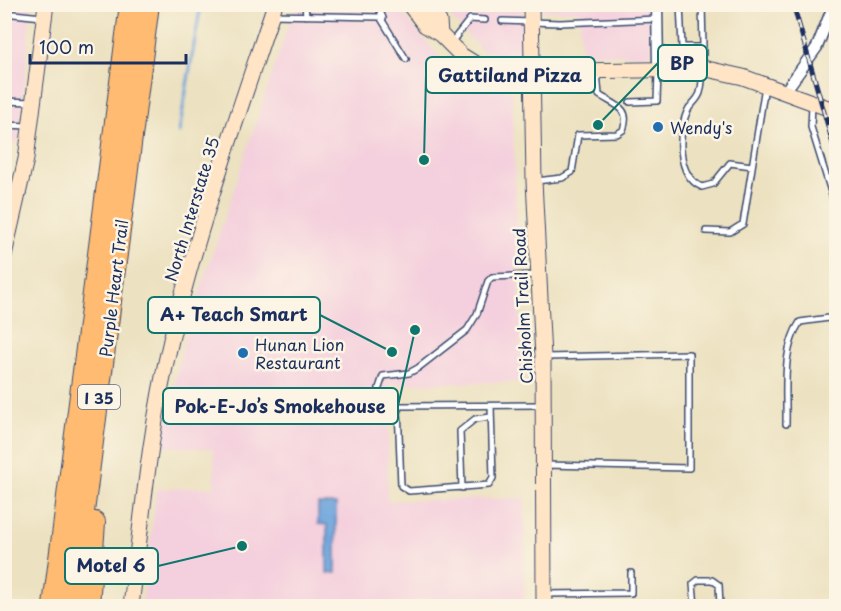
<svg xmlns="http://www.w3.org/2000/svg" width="841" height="611" viewBox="0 0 841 611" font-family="'Playpen Sans',sans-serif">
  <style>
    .built { fill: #f4cfdd }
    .water { fill: #6ea5dc; stroke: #446a9d; stroke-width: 1.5 }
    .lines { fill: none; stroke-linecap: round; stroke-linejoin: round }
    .stream { stroke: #6ea5dc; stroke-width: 3 }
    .lane-casing { stroke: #3a4a6d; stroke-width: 8 }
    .street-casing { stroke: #3a4a6d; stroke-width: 13 }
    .secondary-casing { stroke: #3a4a6d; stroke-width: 17 }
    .highway-casing { stroke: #3a4a6d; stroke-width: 22 }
    .lane { stroke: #fff; stroke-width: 5 }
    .street { stroke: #fff; stroke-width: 10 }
    .secondary { stroke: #ffe4c6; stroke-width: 15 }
    .highway { stroke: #ffbb71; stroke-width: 20 }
    .rail-casing { stroke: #1b2f5e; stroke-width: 5 }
    .rail { stroke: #fcf5e5; stroke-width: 3; stroke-dasharray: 9; stroke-linecap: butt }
    .poi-dot { fill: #1f6fb2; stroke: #fcf5e5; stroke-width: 2 }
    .labels { text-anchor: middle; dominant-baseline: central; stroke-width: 5; stroke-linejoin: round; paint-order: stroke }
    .shield { fill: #fcf5e5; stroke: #5e6a86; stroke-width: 1.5 }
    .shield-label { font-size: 15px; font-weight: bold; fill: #1b2f5e }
    .poi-label { font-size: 16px; fill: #1b2f5e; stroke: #fcf5e5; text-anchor: start }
    .street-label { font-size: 16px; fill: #1b2f5e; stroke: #fcf5e5 }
    .leader { fill: none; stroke: #0f766e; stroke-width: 2 }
    .callout-dot { fill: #0f766e; stroke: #fcf5e5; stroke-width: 2 }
    .callout { fill: #fcf5e5; stroke: #0f766e; stroke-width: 2 }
    .callout-label { font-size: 18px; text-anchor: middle; font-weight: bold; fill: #1b2f5e }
  </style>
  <rect width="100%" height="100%" fill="#fcf5e5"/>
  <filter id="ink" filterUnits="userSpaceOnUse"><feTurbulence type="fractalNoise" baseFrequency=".0167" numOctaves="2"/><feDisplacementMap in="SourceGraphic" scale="12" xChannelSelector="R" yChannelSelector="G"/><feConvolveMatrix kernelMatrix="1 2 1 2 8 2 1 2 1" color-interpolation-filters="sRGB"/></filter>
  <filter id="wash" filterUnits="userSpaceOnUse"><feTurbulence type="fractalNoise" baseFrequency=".008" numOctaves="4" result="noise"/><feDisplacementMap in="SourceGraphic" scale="24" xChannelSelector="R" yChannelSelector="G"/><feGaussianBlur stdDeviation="1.35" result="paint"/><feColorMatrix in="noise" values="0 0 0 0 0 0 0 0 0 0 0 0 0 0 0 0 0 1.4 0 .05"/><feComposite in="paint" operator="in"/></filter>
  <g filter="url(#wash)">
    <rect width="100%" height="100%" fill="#ece1c0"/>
    <path class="built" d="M5,5H31L19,143L5,142Z
      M295,5H395L443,61L479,82L512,91L522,382L390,384L387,501L525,498L524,601L142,605L157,489L215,487L213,449L161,446L184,340Z
      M439,5H523V51L521,55L507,56L482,50Z
      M539,5H651V56L581,52L579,10L539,11Z"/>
    <path class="water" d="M318,504H336V573H327V525L318,524Z"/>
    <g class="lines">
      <path class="stream" d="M179,132L201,4"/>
    </g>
  </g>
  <g filter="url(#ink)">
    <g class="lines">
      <defs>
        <path id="lane" d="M305,4L306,16
          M377,4L383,18
          M680,4L682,47H703C703,62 704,78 700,93C698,99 693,103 689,108C677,130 676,176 702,187L713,184L730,163L752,166
          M702,4L703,47
          M4,13L42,17
          M272,15L380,17L406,59
          M502,21L560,23L657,19
          M450,44L470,19L485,20
          M4,101L33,102
          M630,102L657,101L658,72
          M812,105L811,127L836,208
          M4,125L30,126
          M536,181L562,178L572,172L578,135L617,134L623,130C632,107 614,105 599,95L597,72
          M706,231L730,232L743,224L765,86
          M545,357L689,354V468L545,465
          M379,388L383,376L409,373L418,368L467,330L477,314L488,281L492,277L537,275
          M491,406L493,478L489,485L409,491L401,486L398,406L542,405
          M786,424C787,391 781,350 800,322L836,317
          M462,488L460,431L475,419L491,417
          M545,594L631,593V573
          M695,606L693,584L698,580H712L719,585L720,606"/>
        <path id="street" d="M657,4L658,67
          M784,93L817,47L834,4"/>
        <path id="secondary" d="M409,4L425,25L440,34L461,55L477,65L506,72L707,69L743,77L836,111
          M427,4L439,21L440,34
          M531,4L534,181L543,357L544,606
          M4,255L26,159L46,4
          M131,606C142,518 150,428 171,340C198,227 238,115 275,4"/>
        <path id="highway" d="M53,606L130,4
          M72,606L149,4
          M89,606L95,522"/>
      </defs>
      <use href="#lane" class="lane-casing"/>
      <use href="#street" class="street-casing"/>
      <use href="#secondary" class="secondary-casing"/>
      <use href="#highway" class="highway-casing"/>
      <use href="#lane" class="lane"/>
      <use href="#street" class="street"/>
      <use href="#secondary" class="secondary"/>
      <use href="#highway" class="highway"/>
      <defs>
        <path id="rail" d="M793,4L836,154"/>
      </defs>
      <use href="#rail" class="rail-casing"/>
      <use href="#rail" class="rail"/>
    </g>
  </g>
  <g class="poi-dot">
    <circle cx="658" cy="127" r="6"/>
    <circle cx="243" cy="353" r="6"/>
  </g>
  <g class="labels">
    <rect class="shield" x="78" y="385" width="42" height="24" rx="4.5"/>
    <g class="shield-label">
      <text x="99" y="397">I 35</text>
    </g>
    <g class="poi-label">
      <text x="670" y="127">Wendy's</text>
      <text x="255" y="344">Hunan Lion<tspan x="255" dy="18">Restaurant</tspan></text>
    </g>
    <g class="street-label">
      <text transform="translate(191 209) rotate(-73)">North Interstate 35</text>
      <text transform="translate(113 288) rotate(-83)">Purple Heart Trail</text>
      <text transform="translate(522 306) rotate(-93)">Chisholm Trail Road</text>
    </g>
  </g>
  <path class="leader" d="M598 125L658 63M424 160L426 75M392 352L320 315M415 330L398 406M242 546L158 566"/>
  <g class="callout-dot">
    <circle cx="598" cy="125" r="6"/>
    <circle cx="424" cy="160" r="6"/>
    <circle cx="392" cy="352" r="6"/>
    <circle cx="415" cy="330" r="6"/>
    <circle cx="242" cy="546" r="6"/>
  </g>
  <g class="callout">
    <rect x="658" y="45" width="49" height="36" rx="6"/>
    <rect x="426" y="57" width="169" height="36" rx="6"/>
    <rect x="148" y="297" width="172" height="36" rx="6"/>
    <rect x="163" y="388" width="235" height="36" rx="6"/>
    <rect x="65" y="548" width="93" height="36" rx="6"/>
  </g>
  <g class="callout-label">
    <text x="682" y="70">BP</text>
    <text x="510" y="82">Gattiland Pizza</text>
    <text x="234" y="321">A+ Teach Smart</text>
    <text x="280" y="413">Pok-E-Jo’s Smokehouse</text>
    <text x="111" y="572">Motel 6</text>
  </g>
  <rect width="841" height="611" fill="none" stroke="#fcf5e5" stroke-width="24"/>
  <path d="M30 54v9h156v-9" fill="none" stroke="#1b2f5e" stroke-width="3"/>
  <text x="39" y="54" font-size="18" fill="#1b2f5e" stroke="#fcf5e5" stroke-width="4.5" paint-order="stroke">100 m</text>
</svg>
